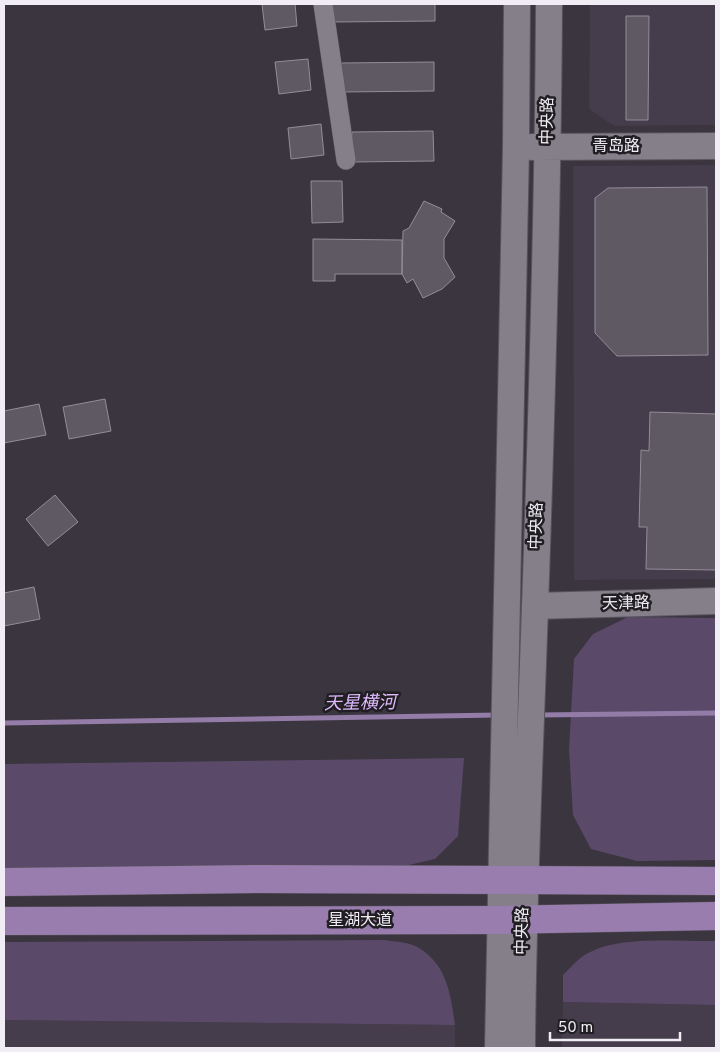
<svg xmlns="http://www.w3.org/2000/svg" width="720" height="1052" viewBox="0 0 720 1052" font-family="Overpass,'Noto Sans SC',sans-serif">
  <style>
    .built { fill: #453c4c }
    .green { fill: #5b4969 }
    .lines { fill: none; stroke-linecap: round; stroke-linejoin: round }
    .stream { stroke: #937ca7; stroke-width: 5 }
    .building { fill: #5e5963; stroke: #938d99 }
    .street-casing { stroke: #58535c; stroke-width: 20 }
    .secondary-casing { stroke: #58535c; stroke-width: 28 }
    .primary-casing { stroke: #58535c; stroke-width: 29 }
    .street { stroke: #857f8a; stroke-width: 19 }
    .secondary { stroke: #857f8a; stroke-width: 26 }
    .primary { stroke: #997dae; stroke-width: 28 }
    .labels { text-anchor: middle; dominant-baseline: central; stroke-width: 5; stroke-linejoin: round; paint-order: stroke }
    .street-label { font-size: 16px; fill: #f0edf4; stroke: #201e22 }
    .water-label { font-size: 18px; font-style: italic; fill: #dfbafd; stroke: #201e22 }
  </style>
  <rect width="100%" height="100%" fill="#3a353f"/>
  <path class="built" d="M590,4H716V125L614,126L589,109Z
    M716,165V579L574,580L573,166Z
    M563,1002L716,1005V1048H562Z
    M4,1020L455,1025V1048H4Z"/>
  <path class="green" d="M628,617L716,618V860L637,861L591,849L573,815L569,750L574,659L593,634Z
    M464,758L458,836L435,859L396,868L4,871V764Z
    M385,940C395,942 410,942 419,948C447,965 451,995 455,1025L4,1020V942Z
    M716,941V1005L563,1002V975C569,969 576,961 583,956C616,934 677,942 716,941Z"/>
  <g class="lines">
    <path class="stream" d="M539,715L716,713
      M4,723L498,715"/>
  </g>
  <path class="building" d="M262,4H295L297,26L265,30Z
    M332,4H435V21L332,22Z
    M626,16H649L648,120H626Z
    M308,59L311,90L279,94L275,62Z
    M434,62V91L341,92V63Z
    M321,124L324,155L291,159L288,128Z
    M433,131L434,161L352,162V132Z
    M311,181H342L343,222L312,223Z
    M707,187L708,355L617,356L595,333V198L608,188Z
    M424,201L442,209L441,212L455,221L444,239V258L455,277L442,289L423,298L413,279L407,283L402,274L403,231L409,228Z
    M313,239L402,240V274H335V281H313Z
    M105,399L111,431L69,439L63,407Z
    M39,404L46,435L4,443V411Z
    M650,412L716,414V570L646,569L647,527H639L641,450L649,451Z
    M55,495L78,522L48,546L26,519Z
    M34,587L40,619L4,626V593Z"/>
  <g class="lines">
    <defs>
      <path id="street" d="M323,4L346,160"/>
      <path id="secondary" d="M532,147L716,146
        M535,606L716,601
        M498,1048L516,147L517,4
        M522,1048C523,901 530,754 535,607C542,406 548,205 549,4"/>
      <path id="primary" d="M4,882L257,879L716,881
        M4,921L500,920L716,916"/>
    </defs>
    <use href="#street" class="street-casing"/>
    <use href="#secondary" class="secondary-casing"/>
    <use href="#primary" class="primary-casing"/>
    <use href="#street" class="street"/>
    <use href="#secondary" class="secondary"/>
    <use href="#primary" class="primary"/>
  </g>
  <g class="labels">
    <g class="street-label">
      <text transform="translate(548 121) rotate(-89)">中央路</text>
      <text x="616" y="147">青岛路</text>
      <text transform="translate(537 526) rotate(-88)">中央路</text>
      <text transform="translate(626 604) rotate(-1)">天津路</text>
      <text x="360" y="921">星湖大道</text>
      <text transform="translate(523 931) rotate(-89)">中央路</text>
    </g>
    <g class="water-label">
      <text transform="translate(360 704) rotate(-1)">天星横河</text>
    </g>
  </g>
  <rect width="720" height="1052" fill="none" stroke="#f0edf4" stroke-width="10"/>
  <path d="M550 1032v8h130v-8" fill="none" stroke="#f0edf4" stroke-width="2.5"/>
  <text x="558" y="1032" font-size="15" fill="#f0edf4" stroke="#201e22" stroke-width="4" paint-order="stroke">50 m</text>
</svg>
